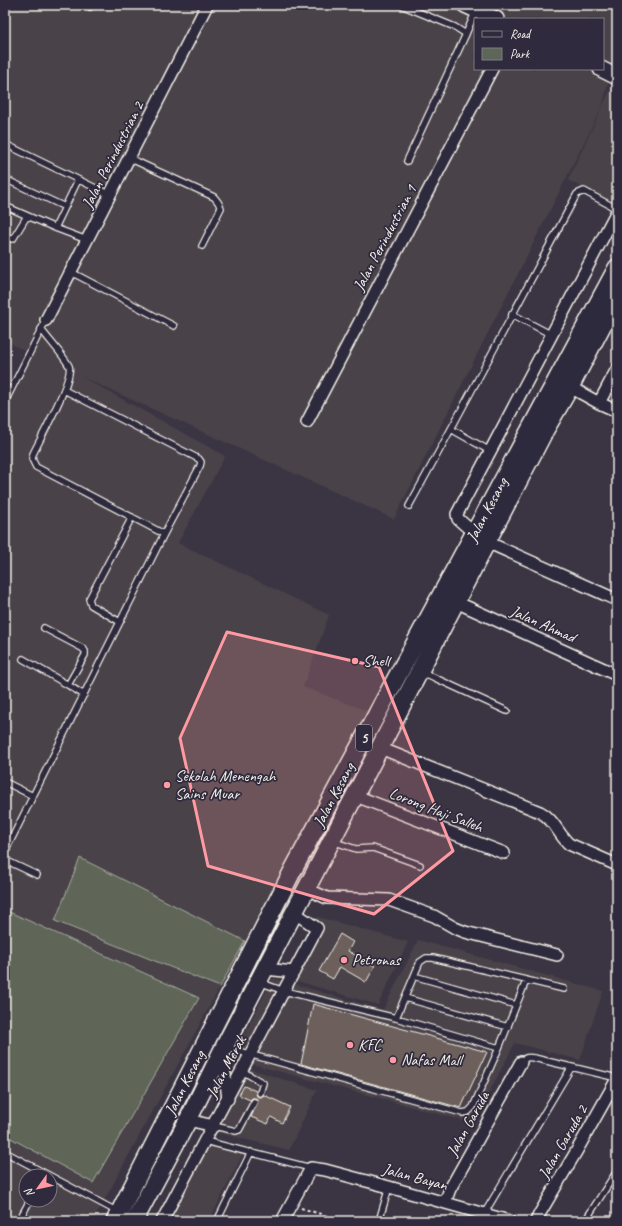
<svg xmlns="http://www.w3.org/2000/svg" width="622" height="1226" viewBox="0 0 622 1226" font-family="Caveat,sans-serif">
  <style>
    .built { fill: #4a424a; fill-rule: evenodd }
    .green { fill: #5e6659; stroke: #a9aca0 }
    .building { fill: #6d615c; stroke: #f4f1e8 }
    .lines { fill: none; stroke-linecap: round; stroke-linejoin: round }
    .lane-casing { stroke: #f4f1e8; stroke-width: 8 }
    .street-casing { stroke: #f4f1e8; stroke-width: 14 }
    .secondary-casing { stroke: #f4f1e8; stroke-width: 18 }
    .primary-casing { stroke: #f4f1e8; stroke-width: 20 }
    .path { stroke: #f4f1e8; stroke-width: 2; stroke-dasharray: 3 3; stroke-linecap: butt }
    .lane { stroke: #2f2a3d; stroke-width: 5.5 }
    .street { stroke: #2f2a3d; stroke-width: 11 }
    .secondary { stroke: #2f2a3d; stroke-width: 15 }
    .primary { stroke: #2f2a3d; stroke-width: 17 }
    .marked { fill: #ff9aa2; fill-opacity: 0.2; stroke: #ff9aa2; stroke-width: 3; stroke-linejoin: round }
    .poi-dot { fill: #ff9aa2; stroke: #2f2a3d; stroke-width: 1.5 }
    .labels { text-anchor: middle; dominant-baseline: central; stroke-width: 3.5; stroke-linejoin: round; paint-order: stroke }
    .shield { fill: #2f2a3d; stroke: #b9b5b5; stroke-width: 1 }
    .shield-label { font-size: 15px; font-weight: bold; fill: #f4f1e8 }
    .street-label { font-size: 16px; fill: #f4f1e8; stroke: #2f2a3d }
    .poi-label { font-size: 16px; fill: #f4f1e8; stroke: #2f2a3d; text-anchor: start }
  </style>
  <rect width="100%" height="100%" fill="#3b3543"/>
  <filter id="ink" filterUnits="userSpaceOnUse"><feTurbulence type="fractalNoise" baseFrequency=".025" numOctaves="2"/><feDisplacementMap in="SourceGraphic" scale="8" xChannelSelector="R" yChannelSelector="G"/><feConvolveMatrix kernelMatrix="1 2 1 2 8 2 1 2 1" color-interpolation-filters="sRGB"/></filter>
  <g filter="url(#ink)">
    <path class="built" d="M5,5H617V53L614,59L602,107L394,519L82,377L225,456L178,543L329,615L303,687L368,711L245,941L80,858L55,921L220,987L93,1221H5V395L29,353L5,341ZM475,19H603V69H475ZM26,1176H50V1200H26Z
      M614,82L617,84V205L568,180Z
      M617,362V407L598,398Z
      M318,917L408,942L378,1005L287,978Z
      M418,940L603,991L580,1060L515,1043L473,1123L232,1059L273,978L383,1010Z
      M241,1066L317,1090L289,1150L207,1130Z
      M201,1136L246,1148L209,1221H156Z"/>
    <path class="green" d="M80,858L245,941L220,987L55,921Z
      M5,910L199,998L93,1183L5,1135Z"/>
    <path class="building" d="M340,934L353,942L348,951L375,966L366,982L340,967L333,979L319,971Z
      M313,1004L487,1052L461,1108L301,1064Z
      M244,1086L256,1091V1094L258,1097H261L264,1095L290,1107L282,1123L271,1117L268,1124L251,1117L258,1101L256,1098H252L250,1100L239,1095Z"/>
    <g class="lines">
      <defs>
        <path id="lane" d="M401,5L455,27L466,34L476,10
          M90,7L91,5
          M5,144L110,195
          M129,158L214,197L218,202L221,208L202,246
          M407,161L466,34
          M5,179L65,207
          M5,206L55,228L87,240
          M55,228L78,180
          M5,237L13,239L27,216
          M71,272L174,326
          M512,314L552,335
          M64,390L199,459L201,462L200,466L164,534
          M5,402L46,320
          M451,429L490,451
          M409,506C466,403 521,298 577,194L584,191L617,209
          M120,622L91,605L89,599L132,517
          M44,628L82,648L85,651V655L68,685L84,695
          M23,659L68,685
          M422,672L507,711
          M5,782L33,796
          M332,841L356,849L373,848L420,865
          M5,852L164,534L36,467L32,459L33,454C40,439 74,379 69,366C64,356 48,339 41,329
          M5,860L37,875
          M414,976L516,1005
          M259,982L284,991L396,1018L499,1048
          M405,998L508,1027
          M396,1018L420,962L426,958H433L564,989
          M227,1048L462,1113L468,1112L473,1107L499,1048L526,981
          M521,1062C525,1057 528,1057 534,1058L617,1078
          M242,1071L263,1083L260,1093
          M214,1126L236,1131L239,1130L254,1102
          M205,1141L311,1168
          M5,1152L118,1212
          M22,1215L30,1200
          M217,1221L251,1152
          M379,1221L389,1187
          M483,1221L484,1214L571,1068
          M585,1221L617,1171"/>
        <path id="street" d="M46,320L207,5
          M570,387L599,403L617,369
          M599,403L617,411
          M307,422L492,69
          M474,533L458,519L457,514L617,211
          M487,542L617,600
          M456,602L617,675
          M380,748L540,812C554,819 558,834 569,844L617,865
          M356,796L504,853
          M307,889L327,898L389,900L434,916L455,928L465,932L557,955
          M265,969L294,972
          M221,1053L225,1075L228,1099
          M188,1120L214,1126
          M445,1202L450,1189L521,1062
          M162,1221L317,928L295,913
          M282,1221L311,1168L325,1170L389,1187L509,1221
          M536,1221L540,1213L576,1152L617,1079"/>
        <path id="secondary" d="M465,5L496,19
          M601,69L617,77"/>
        <path id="primary" d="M115,1221L293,870L617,268
          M134,1221L188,1120L221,1053L545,430L570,387L617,297"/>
      </defs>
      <use href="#lane" class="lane-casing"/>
      <use href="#street" class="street-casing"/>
      <use href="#secondary" class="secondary-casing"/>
      <use href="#primary" class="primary-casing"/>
      <path class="path" d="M301,1208L343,1221"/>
      <use href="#lane" class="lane"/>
      <use href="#street" class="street"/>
      <use href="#secondary" class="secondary"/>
      <use href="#primary" class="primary"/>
    </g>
  </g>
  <path class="marked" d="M227,632L379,667L453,851L374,914L208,866L180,738Z"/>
  <g class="poi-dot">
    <circle cx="355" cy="661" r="4"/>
    <circle cx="167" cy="785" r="4"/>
    <circle cx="344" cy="960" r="4"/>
    <circle cx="350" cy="1045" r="4"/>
    <circle cx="393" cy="1060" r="4"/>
  </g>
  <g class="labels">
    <rect class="shield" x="356" y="725" width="16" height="26" rx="3"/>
    <g class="shield-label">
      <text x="364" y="738">5</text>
    </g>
    <g class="street-label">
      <text transform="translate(113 155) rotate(-63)">Jalan Perindustrian 2</text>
      <text transform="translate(385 238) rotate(-62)">Jalan Perindustrian 1</text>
      <text transform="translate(487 510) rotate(-62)">Jalan Kesang</text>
      <text transform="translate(543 624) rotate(24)">Jalan Ahmad</text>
      <text transform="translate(334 795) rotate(-62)">Jalan Kesang</text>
      <text transform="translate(436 810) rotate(21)">Lorong Haji Salleh</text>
      <text transform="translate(226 1067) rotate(-62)">Jalan Merak</text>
      <text transform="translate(185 1083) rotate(-63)">Jalan Kesang</text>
      <text transform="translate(468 1124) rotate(-61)">Jalan Garuda</text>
      <text transform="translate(563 1142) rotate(-60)">Jalan Garuda 2</text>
      <text transform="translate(415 1177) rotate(15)">Jalan Bayan</text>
    </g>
    <g class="poi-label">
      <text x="363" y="661">Shell</text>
      <text x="175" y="776">Sekolah Menengah<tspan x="175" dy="18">Sains Muar</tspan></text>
      <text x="352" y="960">Petronas</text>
      <text x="358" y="1045">KFC</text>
      <text x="401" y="1060">Nafas Mall</text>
    </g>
  </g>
  <rect width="622" height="1226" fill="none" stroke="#2f2a3d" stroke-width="20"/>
  <rect x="10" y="10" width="602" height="1206" fill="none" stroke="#f4f1e8" stroke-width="1.5" filter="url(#ink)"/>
  <rect x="474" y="18" width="130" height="52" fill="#2f2a3d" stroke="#7e7a81"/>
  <rect x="482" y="31" width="20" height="6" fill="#2f2a3d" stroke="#7e7a81"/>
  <text x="510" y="38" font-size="12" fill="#f4f1e8">Road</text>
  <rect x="482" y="48" width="20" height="12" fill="#5e6659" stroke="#7e7a81"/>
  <text x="510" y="58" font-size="12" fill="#f4f1e8">Park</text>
  <g transform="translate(38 1188) rotate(237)"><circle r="19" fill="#2f2a3d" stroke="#7e7a81"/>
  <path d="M0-3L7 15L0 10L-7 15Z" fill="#ff9aa2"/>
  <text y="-6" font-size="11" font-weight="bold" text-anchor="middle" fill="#f4f1e8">N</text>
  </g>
</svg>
